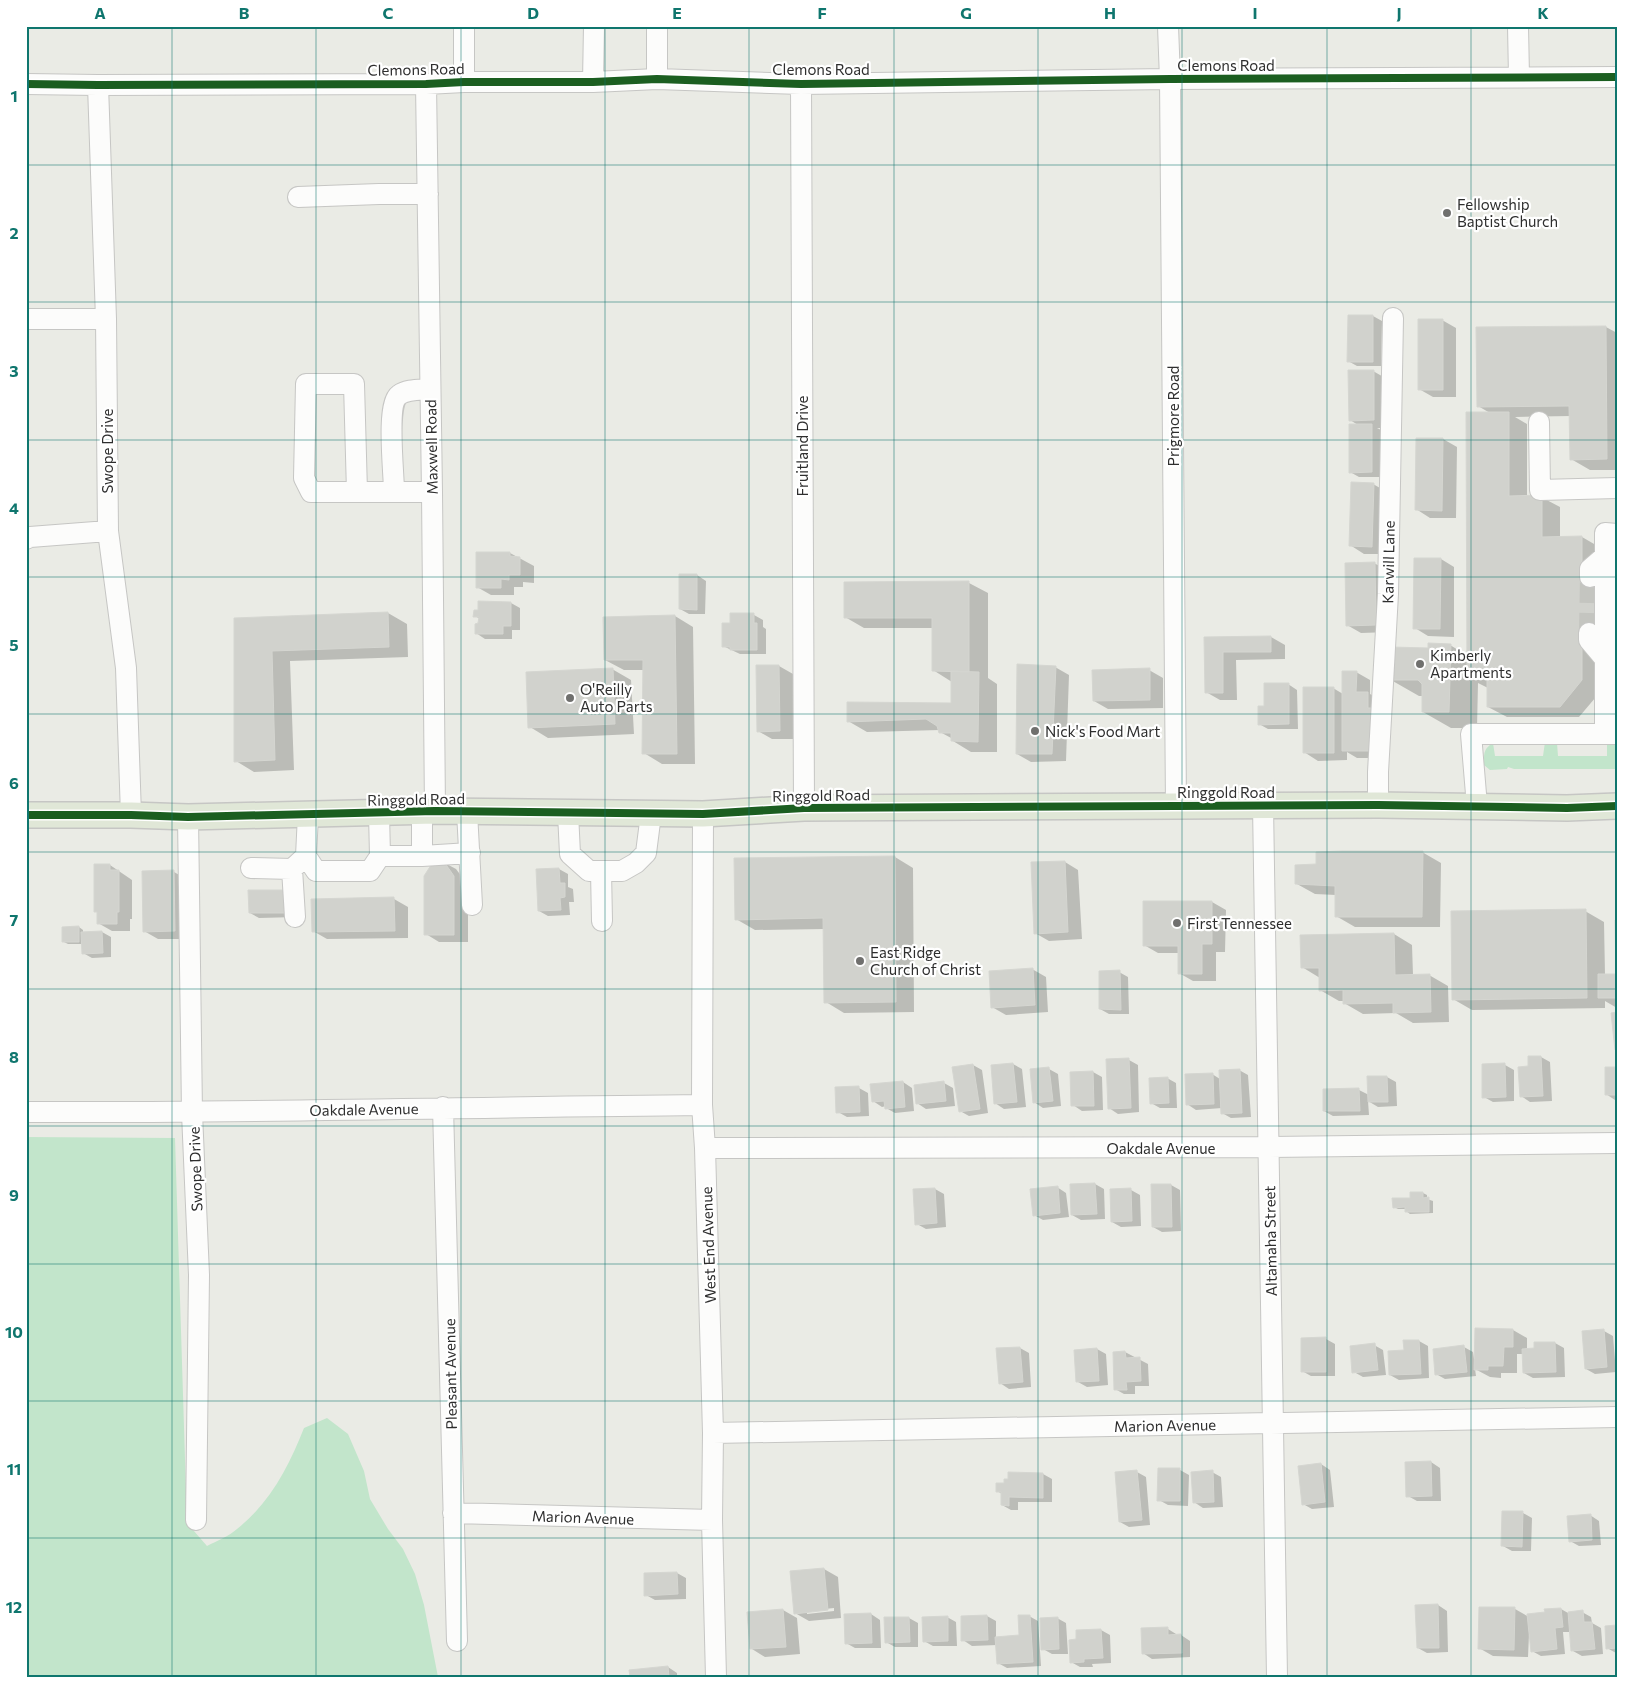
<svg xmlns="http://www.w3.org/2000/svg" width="1643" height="1703" viewBox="0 0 1643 1703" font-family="Commissioner,sans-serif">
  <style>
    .green { fill: #c2e5cb }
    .shadow { fill: #0003; fill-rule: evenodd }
    .building { fill: #d1d2cd; stroke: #d5d6d1 }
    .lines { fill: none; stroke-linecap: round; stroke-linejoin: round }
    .minor-tunnel { stroke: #c4c5c0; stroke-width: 20; stroke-dasharray: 20 10; stroke-linecap: butt }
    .minor-casing { stroke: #c6c6c4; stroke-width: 22 }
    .major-casing { stroke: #c6c6c4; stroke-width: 28 }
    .minor { stroke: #fcfcfb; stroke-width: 20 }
    .major { stroke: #e0e7d7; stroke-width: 25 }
    .cycleway-casing { stroke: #fff; stroke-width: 11 }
    .cycleway { stroke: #1b5e20; stroke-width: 8 }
    .grid { fill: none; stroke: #0f766e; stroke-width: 1; stroke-opacity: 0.55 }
    .poi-dot { fill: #70706e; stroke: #fff; stroke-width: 2 }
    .labels { text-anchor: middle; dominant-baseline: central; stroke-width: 4.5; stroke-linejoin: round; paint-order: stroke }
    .street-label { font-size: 15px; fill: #2e2e2e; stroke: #fff }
    .poi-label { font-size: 15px; fill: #2e2e2e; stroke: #fff; text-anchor: start }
    .neatline { fill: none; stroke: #0f766e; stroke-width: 2 }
    .grid-label { font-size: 16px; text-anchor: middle; font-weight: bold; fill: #0f766e }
  </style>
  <rect width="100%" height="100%" fill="#eaebe5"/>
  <path class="green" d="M1614,546H1617V721L1611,718Z
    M1545,742L1557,743L1558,756H1607V745L1610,743L1617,742V769H1514L1508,767L1507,769L1490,770L1484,765C1484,754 1483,749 1493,743L1495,756H1543Z
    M26,1137L175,1138L187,1523L207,1546C217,1541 229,1536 237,1529C270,1503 289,1466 304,1428L327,1418L348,1434L364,1471L370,1499L388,1529L403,1549L415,1574L424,1605L438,1677H26Z"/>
  <path class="shadow" d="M1373,316L1382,321L1381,366H1357L1348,361Z
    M1442,320L1456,328V397H1433L1419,389Z
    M1606,327L1617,333V470H1590L1571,459V416L1515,417L1527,424V497H1541L1560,507V538L1582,537L1601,548V580L1617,590V643H1601V691L1579,717H1507L1488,707V688L1478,683L1477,728H1451L1423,712V696H1419L1391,680L1429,649L1450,645L1468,656L1490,413L1478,406Z
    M1373,371L1387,379L1388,428H1377L1381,430V477H1359L1350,472L1358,425L1350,420Z
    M1443,439L1457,447L1456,518H1430L1416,509Z
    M1373,484L1387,492L1386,554H1364L1350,545Z
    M510,553L534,566V583L523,582V587H514V595H491L477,587V554Z
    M1441,559L1454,567V637L1428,636L1415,628Z
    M1374,563L1388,571L1390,632L1361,633L1347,625Z
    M697,575L706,581L705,614H689L680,609Z
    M969,583L988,593V678L997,684V752H971L953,741V739L940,732V730L867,732L848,721L952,704V682L933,670V628H864L845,617Z
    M511,603L520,608V630H512V639H485L476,633L480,619L475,616Z
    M388,613L407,624L408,657L290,661L294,770L254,772L236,761V619Z
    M754,615L763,620V627L766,629V654H740L723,646L731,624Z
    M675,616L693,627L695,764H662L644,753V670H624L605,660Z
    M1271,637L1285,645V659L1236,660L1237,700H1220L1206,692V638Z
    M779,666L793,674L794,739H772L758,731L757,667Z
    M1055,667L1069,675L1066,761L1031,762L1017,754Z
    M612,669L631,680L634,734L548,738L530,727Z
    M1149,670L1163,678V708L1108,709L1094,701Z
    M1356,672L1370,680V694L1382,701L1388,758H1357L1347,752V760L1318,761L1304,752L1333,688L1343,694Z
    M1288,684L1297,690L1298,729H1268L1259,724Z
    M1422,852L1441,863L1440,927H1355L1336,916V895L1315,894L1297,884L1317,865Z
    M895,857L913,868L914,1012L844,1013L826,1002L825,929L755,930L736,919Z
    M441,861L456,869L468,885V942H439L426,934Z
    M1065,862L1078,870L1082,939L1049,941L1035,933Z
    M110,865L132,880V919H130V931H112L98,923Z
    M559,869L568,874V887L573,889L574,902H569L570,915L548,916L539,911Z
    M26,872L27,909H26Z
    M174,872L188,880V939H158L144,931Z
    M250,891L297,917L259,918L250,913Z
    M394,899L408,907V938L327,939L313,931L312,900Z
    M1212,902L1226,910L1225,952H1216V981H1193L1179,973V953H1158L1144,945Z
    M1585,911L1604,922L1605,975H1617V1008L1605,1001V1008L1472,1010L1453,999Z
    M79,927L83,930V933L102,932L111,937V957L92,958L83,953V944H68L64,942Z
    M1394,934L1412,945L1413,975H1429L1448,986L1449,1022L1413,1023L1396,1013L1363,1014L1344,1003V1001H1339L1320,990V978L1302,967Z
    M1032,969L1046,977L1048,1012L1006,1015L992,1007Z
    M1119,972L1128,977L1129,1014H1109L1100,1009Z
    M1541,1057L1550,1062L1552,1101L1530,1102L1521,1096L1530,1068Z
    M1129,1060L1138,1065L1139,1112L1118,1114L1109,1108Z
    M1013,1064L1022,1069L1026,1107L1004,1109L995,1103Z
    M973,1065L982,1070L988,1113L969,1116L960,1111Z
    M1505,1065L1514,1070V1101L1493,1102L1484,1097Z
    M1617,1068V1100H1615L1606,1094Z
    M1049,1069L1058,1074L1061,1106L1043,1108L1034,1102Z
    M1239,1070L1248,1075L1251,1117L1231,1118L1222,1113V1108L1196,1110L1187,1104L1212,1074L1220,1079Z
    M1093,1072L1102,1077L1103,1110L1082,1111L1073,1105Z
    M1368,1077H1387L1396,1082L1397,1106L1378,1107L1368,1101L1369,1115L1333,1116L1324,1111V1090H1359L1369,1095Z
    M1167,1078L1176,1083L1177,1108H1160L1151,1103Z
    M903,1082L912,1088L914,1111L895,1113L886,1108V1106L882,1107L873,1101Z
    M944,1083L953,1088L955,1106L926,1109L917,1103Z
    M859,1088L868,1093L869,1116L847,1117L838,1112L837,1089Z
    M1095,1184L1104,1189L1105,1219L1081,1220L1072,1215Z
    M1171,1185L1180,1190L1181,1231L1162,1232L1153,1227Z
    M1057,1187L1066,1193L1069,1217L1043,1220L1034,1215Z
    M935,1189L944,1194L946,1227L926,1229L917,1224Z
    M1131,1190L1140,1195L1141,1226L1121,1227L1112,1222Z
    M1423,1193L1427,1195V1199L1433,1201V1213L1410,1214L1406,1211V1209H1398L1394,1207Z
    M1513,1330L1527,1338V1350L1536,1349L1555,1343L1564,1348L1565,1377L1533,1378L1524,1373V1354H1517V1373H1501V1378L1490,1377L1475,1369L1476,1376L1445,1379L1436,1374L1434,1350L1464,1347L1473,1352L1474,1359H1476Z
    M1604,1331L1613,1336L1616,1372L1595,1374L1586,1369Z
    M1326,1339L1335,1344V1376H1311L1302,1371Z
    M1419,1341L1428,1346L1429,1378L1399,1380L1390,1375L1405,1351Z
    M1374,1345L1383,1350L1386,1375L1363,1377L1354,1372Z
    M1020,1348L1029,1353L1031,1387L1009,1389L1000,1383Z
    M1097,1349L1106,1354L1108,1385L1087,1387L1078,1382Z
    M1125,1352L1148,1364L1149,1386H1135V1394H1124L1115,1389Z
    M1431,1462L1440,1468L1441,1501H1417L1408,1496Z
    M1321,1464L1330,1470L1334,1507L1312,1509L1303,1504Z
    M1180,1470L1189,1475L1188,1506L1168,1505L1159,1500Z
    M1137,1472L1146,1477L1150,1525L1129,1527L1120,1522Z
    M1212,1472L1221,1477L1223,1507L1203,1508L1194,1502Z
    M1043,1474L1052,1479V1502H1018V1510H1011L1002,1505V1494L997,1491L1006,1484Z
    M1523,1513L1532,1518L1531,1551H1512L1503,1546Z
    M1590,1515L1599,1521L1601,1545L1579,1546L1570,1541Z
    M824,1569L838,1577L841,1618L809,1621L795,1613ZM834,1608V1611L807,1614V1611Z
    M677,1573L686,1578V1599L655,1600L646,1595Z
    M1438,1605L1447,1611L1448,1652L1427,1653L1418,1648Z
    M1480,1608L1515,1609L1529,1617L1561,1609L1568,1613L1582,1612L1591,1617L1592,1623L1601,1628L1603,1654L1582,1656L1573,1651L1571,1632H1563L1565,1654L1541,1656L1532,1651L1530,1634H1529L1528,1657L1493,1656L1479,1648Z
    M783,1610L797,1618L800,1654L765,1657L752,1649Z
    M871,1614L880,1620L881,1648H855L846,1643Z
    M987,1616L996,1621V1638L1021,1636L1029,1616L1038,1621L1041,1666L1007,1668L998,1663L997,1645L972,1646L963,1640Z
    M947,1617L956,1622L957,1646H933L924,1641Z
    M886,1618H909L918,1623V1647H895L886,1642Z
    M1057,1618L1066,1623L1068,1654H1052L1043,1649Z
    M1617,1626V1653H1616L1607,1648Z
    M1168,1629L1176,1634L1177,1636L1181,1635L1190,1641V1657L1152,1659L1143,1653Z
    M1101,1630L1110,1635L1111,1663L1092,1664L1093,1667H1080L1071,1662L1077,1640Z
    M668,1667L677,1673V1677H631Z"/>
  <path class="building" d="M1348,315H1373V362H1347Z
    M1418,319H1443V390H1418Z
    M1606,326L1607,459L1570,460L1569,406L1477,407L1476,327Z
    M1348,370H1374V420L1349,421Z
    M1466,412H1509V496L1542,495V537L1582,536V578H1598V633H1582V680L1560,707H1487V678H1467Z
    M1349,424H1372V472L1349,473Z
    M1416,438H1443L1442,511L1415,510Z
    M1351,482L1374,483L1372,547L1349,546Z
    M476,552H510V556L520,557V575H509V580L501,579V588H476Z
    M1414,558H1441L1440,629H1413Z
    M1375,562L1376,625L1346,626L1345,563Z
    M679,574H697V610L679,609Z
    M969,581V672L932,671V618H844V582Z
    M478,601L511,602V626H503V634H475V624L478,623L479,617H473L474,610H478Z
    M388,612L389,647L272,651L275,760L234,762V618Z
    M730,613H754V623H757V650H730V647H722V623H730Z
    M675,615L677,754H642L643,660H604L603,617Z
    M1271,636V652H1223V693H1205L1204,637Z
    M1428,643L1451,644L1449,712H1422V684L1418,680H1390L1391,647L1428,648Z
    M1017,664L1056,666L1052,754H1016Z
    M756,665H779L780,731L757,732Z
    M613,668L615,724L528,728L526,672Z
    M1150,668V700L1093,701L1092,670Z
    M951,671L979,672L978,742L951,741V733H939L937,726L926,719L847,722V702L951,703Z
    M1342,671H1357L1356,692H1368V708H1374V751H1342Z
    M1264,683H1289V724L1258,725V706H1264Z
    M1303,687H1334V753H1303Z
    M1343,851H1423L1422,917H1335V886L1295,884V865L1316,864V852Z
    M895,856L896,1002L824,1003L823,918L735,920L734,858Z
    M435,859H442L454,876V935H424V876Z
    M1065,861L1068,932L1034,934L1031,862Z
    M94,864H110V870H119V912H117V924H97V912H94Z
    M559,868L560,883H565V897L560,898L561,910L538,911L536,869Z
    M174,870L175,931L143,932L142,871Z
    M248,890H288V913H249Z
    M394,897L395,931L312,932L311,899Z
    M1143,901H1212V944H1202V974H1178V946H1143Z
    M1586,909L1587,998L1452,1000L1451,911Z
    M1615,920H1617V998H1598V974H1616Z
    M79,926V942H62V927Z
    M102,931L103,953L82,954L81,932Z
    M1394,933L1395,975L1430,974L1431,1012L1393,1013V1003L1343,1004V990L1319,991V968H1301L1300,935Z
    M1033,968L1035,1005L991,1008L989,971Z
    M1120,970L1121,1010L1099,1009V971Z
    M1617,1012V1050H1615L1611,1013Z
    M1528,1056H1541L1543,1096L1520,1097L1518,1067L1528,1066Z
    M1129,1058L1131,1108L1108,1109L1106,1059Z
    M1013,1063L1017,1102L994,1104L991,1065Z
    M1505,1063L1506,1097L1482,1098V1064Z
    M973,1064L980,1109L959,1112L952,1067Z
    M1049,1067L1053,1101L1033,1103L1030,1069Z
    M1605,1067H1617V1095H1605Z
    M1240,1069L1242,1113L1221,1114L1219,1070Z
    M1093,1071L1094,1106H1071L1070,1072Z
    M1213,1073L1214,1104L1186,1105L1185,1074Z
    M1367,1076H1387L1388,1102H1368Z
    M1168,1077L1169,1103L1150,1104L1149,1078Z
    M903,1081L905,1107L885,1109L884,1101L872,1102L870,1084Z
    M944,1081L946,1101L916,1104L914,1085Z
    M859,1086L860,1112L836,1113L835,1087Z
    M1359,1088L1360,1111H1323V1089Z
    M1095,1183L1097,1214L1071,1215L1070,1184Z
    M1151,1184H1171L1172,1227H1152Z
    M1058,1186L1060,1213L1033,1216L1030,1189Z
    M935,1188L937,1223L915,1225L913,1189Z
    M1131,1188L1132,1221L1111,1222L1110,1189Z
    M1410,1192H1423V1198L1429,1197V1212H1405V1207L1393,1208L1392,1198H1410Z
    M1475,1328L1513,1329V1347H1504L1503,1366H1488V1370H1474Z
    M1604,1329L1607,1367L1585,1369L1582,1331Z
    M1326,1337V1372H1301V1338Z
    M1403,1340H1419L1421,1374L1389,1375L1388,1351L1404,1350Z
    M1534,1342H1555L1556,1372L1523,1373L1522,1349L1534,1348Z
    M1375,1343L1378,1370L1352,1373L1350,1346Z
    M1464,1345L1467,1372L1435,1375L1433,1349Z
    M1020,1347L1023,1382L999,1384L996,1348Z
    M1097,1348L1099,1381L1076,1382L1074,1350Z
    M1125,1351L1126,1358L1140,1357L1141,1381L1126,1382L1127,1390H1114L1113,1352Z
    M1431,1461L1432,1496L1406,1497L1405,1462Z
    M1321,1463L1325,1502L1302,1505L1298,1466Z
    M1158,1468H1180V1501H1157Z
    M1137,1470L1142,1520L1119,1522L1115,1472Z
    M1213,1470L1214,1502L1193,1503L1191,1472Z
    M1008,1472L1043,1473V1498L1009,1497V1506L1001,1505V1492H996V1483H1004V1479H1008Z
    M1502,1511H1523L1522,1547L1501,1546Z
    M1591,1514L1592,1540L1569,1542L1567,1516Z
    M824,1568L828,1610L794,1614L790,1571Z
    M677,1572L678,1594L644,1596V1573Z
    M1438,1604L1439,1648H1417L1415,1605Z
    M1479,1607H1515L1514,1650L1478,1649Z
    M1561,1608L1563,1627L1555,1628L1557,1649L1531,1652L1527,1614L1545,1612L1544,1609Z
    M783,1609L786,1647L750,1649L747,1612Z
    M1583,1610L1584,1622H1592L1595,1649L1571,1651L1568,1612Z
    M871,1613L872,1643L845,1644L844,1614Z
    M987,1615L988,1640L961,1641V1616Z
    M1018,1615H1030L1033,1662L997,1664L995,1637L1019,1635Z
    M948,1616V1641L923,1642L922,1617Z
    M884,1617H909L910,1642L885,1643Z
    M1058,1617L1059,1649L1041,1650L1040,1618Z
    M1617,1625V1648L1606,1649L1605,1626Z
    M1168,1627V1635L1181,1634L1182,1653L1142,1654L1141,1628Z
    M1101,1629L1103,1658L1084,1659V1662L1070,1663L1069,1640L1076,1639V1630Z
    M668,1666L669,1677H630L629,1670Z"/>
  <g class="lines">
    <path class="minor-tunnel" d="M1589,633L1590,577"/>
    <defs>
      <path id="minor" d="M1168,26L1170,79L1176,806
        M1518,26L1519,77
        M657,79V26
        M464,82V26
        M593,82L594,26
        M26,84L98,85L426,84L464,82H593L657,79L801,84L1170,79L1617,77
        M426,84L432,492L435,811
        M801,84L804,808
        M98,85L106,319L108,531L126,668L131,815
        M298,197L379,194H428
        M26,319H106
        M1539,422L1540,490L1617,488
        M394,491C394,474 386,404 399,395C407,389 420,390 430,389
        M357,492L354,384H306L304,478L311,492H432
        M26,539L30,537L108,531
        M1590,577V569L1605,556
        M1589,633V640L1605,659
        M1605,734V533L1617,534
        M1263,805L1277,1677
        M1378,805V772L1388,594L1393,318
        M1477,806L1471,734H1617
        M422,812V856L470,853
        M467,812L472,905
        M379,813L380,856H422
        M568,813L570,854L589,871H622L636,863L646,853L651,814
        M703,814L702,1105L705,1148L713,1433L712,1520L716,1677
        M308,815L306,856L316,871H370L380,856
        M188,817L192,1113L199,1275L196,1520
        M251,868L292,869L306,856
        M292,869L295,917
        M601,871L602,921
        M443,1107L457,1641
        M26,1112C251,1113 477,1107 702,1105
        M705,1148L1268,1147L1617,1143
        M713,1433L1617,1417
        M453,1513L712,1520"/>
      <path id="major" d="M26,815H131L188,817L435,811L703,814L804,808L1176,806L1378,805L1567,808L1617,806"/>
    </defs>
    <use href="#minor" class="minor-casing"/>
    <use href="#major" class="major-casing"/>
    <use href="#minor" class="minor"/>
    <use href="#major" class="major"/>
    <defs>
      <path id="cycleway" d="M26,84L98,85L426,84L464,82H593L657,79L801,84L1170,79L1617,77
        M26,815H131L188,817L435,811L703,814L804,808L1176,806L1378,805L1567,808L1617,806"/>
    </defs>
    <use href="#cycleway" class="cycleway-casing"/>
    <use href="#cycleway" class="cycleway"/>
  </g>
  <path class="grid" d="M172,26V1677M316,26V1677M461,26V1677M605,26V1677M749,26V1677M894,26V1677M1038,26V1677M1182,26V1677M1327,26V1677M1471,26V1677M26,165H1617M26,302H1617M26,440H1617M26,577H1617M26,714H1617M26,852H1617M26,989H1617M26,1126H1617M26,1264H1617M26,1401H1617M26,1538H1617"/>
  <g class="poi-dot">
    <circle cx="1447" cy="213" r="5"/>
    <circle cx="1420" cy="664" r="5"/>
    <circle cx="570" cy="698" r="5"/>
    <circle cx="1035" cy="731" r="5"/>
    <circle cx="1177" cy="923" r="5"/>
    <circle cx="860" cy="961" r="5"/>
  </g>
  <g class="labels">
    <g class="street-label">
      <text x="1226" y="65">Clemons Road</text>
      <text transform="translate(416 69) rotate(-1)">Clemons Road</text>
      <text x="821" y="69">Clemons Road</text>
      <text transform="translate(1173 416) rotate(-90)">Prigmore Road</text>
      <text transform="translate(802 446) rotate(-90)">Fruitland Drive</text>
      <text transform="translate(431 447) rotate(-91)">Maxwell Road</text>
      <text transform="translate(107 451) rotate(-90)">Swope Drive</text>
      <text transform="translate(1388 562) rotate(-89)">Karwill Lane</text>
      <text x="1226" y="792">Ringgold Road</text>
      <text transform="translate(821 795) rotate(-1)">Ringgold Road</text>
      <text transform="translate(416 799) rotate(-1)">Ringgold Road</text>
      <text transform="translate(364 1109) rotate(-1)">Oakdale Avenue</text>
      <text x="1161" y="1148">Oakdale Avenue</text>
      <text transform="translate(195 1169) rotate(-92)">Swope Drive</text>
      <text transform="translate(1270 1241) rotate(-91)">Altamaha Street</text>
      <text transform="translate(708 1245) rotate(-92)">West End Avenue</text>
      <text transform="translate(450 1374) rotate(-91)">Pleasant Avenue</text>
      <text transform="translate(1165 1425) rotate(-1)">Marion Avenue</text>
      <text transform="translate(583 1517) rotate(2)">Marion Avenue</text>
    </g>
    <g class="poi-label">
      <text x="1457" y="204">Fellowship<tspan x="1457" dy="17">Baptist Church</tspan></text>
      <text x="1430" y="655">Kimberly<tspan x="1430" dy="17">Apartments</tspan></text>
      <text x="580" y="689">O'Reilly<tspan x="580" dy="17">Auto Parts</tspan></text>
      <text x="1045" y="731">Nick's Food Mart</text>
      <text x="1187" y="923">First Tennessee</text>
      <text x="870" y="952">East Ridge<tspan x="870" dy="17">Church of Christ</tspan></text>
    </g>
  </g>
  <rect width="1643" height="1703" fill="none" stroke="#ffffff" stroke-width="55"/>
  <rect x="28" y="28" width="1588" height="1648" class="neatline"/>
  <g class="grid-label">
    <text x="100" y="19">A</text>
    <text x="244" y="19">B</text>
    <text x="388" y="19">C</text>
    <text x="533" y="19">D</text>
    <text x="677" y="19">E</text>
    <text x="822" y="19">F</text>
    <text x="966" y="19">G</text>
    <text x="1110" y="19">H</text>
    <text x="1255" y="19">I</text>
    <text x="1399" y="19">J</text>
    <text x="1543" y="19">K</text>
    <text x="14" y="102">1</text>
    <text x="14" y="239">2</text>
    <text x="14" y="377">3</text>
    <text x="14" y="514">4</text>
    <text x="14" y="651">5</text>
    <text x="14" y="789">6</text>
    <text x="14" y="926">7</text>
    <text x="14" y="1063">8</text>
    <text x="14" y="1201">9</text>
    <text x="14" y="1338">10</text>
    <text x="14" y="1475">11</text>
    <text x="14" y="1613">12</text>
  </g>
</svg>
